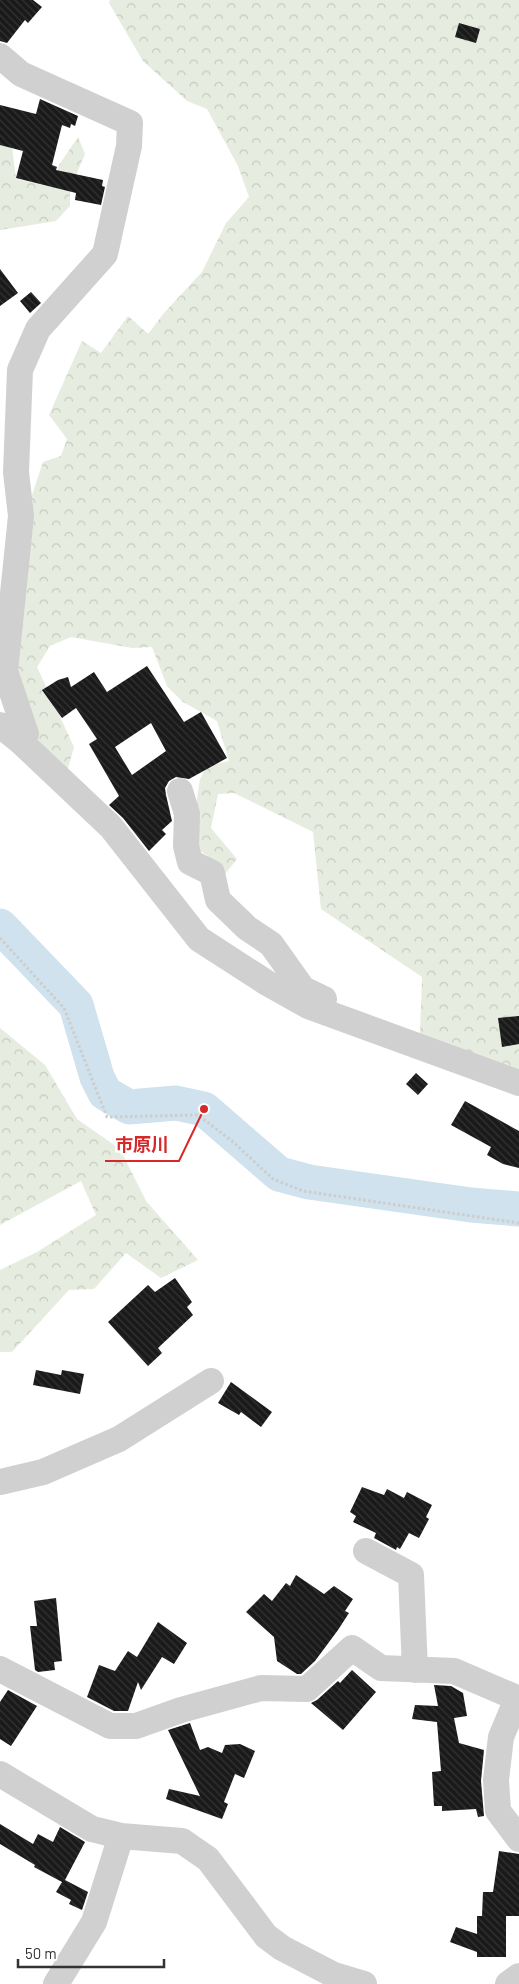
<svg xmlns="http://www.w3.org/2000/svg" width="519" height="1984" viewBox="0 0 519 1984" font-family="Barlow,'Noto Sans JP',sans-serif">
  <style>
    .forest { fill: url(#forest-crowns) }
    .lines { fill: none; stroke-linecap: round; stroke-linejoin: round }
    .river { stroke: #cfe2ee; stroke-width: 35 }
    .building { fill: url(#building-back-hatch); fill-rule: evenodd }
    .path { stroke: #cdcdcd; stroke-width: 3; stroke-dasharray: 2.5 2.5; stroke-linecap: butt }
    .minor { stroke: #d0d0d0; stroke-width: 26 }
    .leader { fill: none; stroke: #d62828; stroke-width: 2 }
    .callout-dot { fill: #d62828; stroke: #fff; stroke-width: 2 }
    .callout-label { font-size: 18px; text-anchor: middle; font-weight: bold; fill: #d62828; stroke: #fff; stroke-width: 5; stroke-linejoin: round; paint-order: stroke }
  </style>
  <defs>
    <pattern id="forest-crowns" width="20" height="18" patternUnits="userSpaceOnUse" patternTransform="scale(1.25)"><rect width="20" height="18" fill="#e6ecdf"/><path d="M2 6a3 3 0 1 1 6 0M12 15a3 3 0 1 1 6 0" fill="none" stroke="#c6cbc0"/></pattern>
    <pattern id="building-back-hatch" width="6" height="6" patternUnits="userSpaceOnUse" patternTransform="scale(1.25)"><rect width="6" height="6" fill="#1a1a1a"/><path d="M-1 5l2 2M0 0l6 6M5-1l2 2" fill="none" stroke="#333"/></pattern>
  </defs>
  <rect width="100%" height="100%" fill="#fff"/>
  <path class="forest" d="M110,0H519V1075L420,1034L422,977L321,909L313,832L234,793L218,794L211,828L237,859L219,882L208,856L190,844L200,779L207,766L229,761L217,721L183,702L167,686L152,647L132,648L71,637L50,646L37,667L74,747L67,772L22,722L14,672L26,513L43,462L61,456L67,439L49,415L82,341L101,353L128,316L148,334L164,313L202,272L226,223L249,197L238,166L207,109L187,101L143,61L109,3Z
    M78,137L85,154L70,189V206L56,221L0,230V141L12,146L16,179L52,187L59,165Z
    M0,1028L45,1065L77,1119L120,1149L146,1201L198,1260L161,1278L126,1253L94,1289L69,1290L12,1352H0V1270L37,1252L96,1215L81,1181L0,1225Z"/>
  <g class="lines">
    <path class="river" d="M0,926L76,1005L97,1077L105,1093L129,1107L176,1103L204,1109L279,1174L309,1182L471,1205L519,1209"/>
  </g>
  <path class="building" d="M0,0H33L42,7L28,23L25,20L7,43L0,41Z
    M459,23L480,29L476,43L455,37Z
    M40,99L78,116L75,126L71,124L70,128L62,125L52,165L57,167L56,170L103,180L102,186L105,187L101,205L75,200L76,193L16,178L23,151L0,145V105L36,114Z
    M0,269L18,293L0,306Z
    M31,292L41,303L30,313L20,301Z
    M147,666L184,722L201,712L227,758L189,779L176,777L169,781L165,788L166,795L172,821L162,830L166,834L149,851L123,818L109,805L119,796L89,744L97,739L76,708L62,718L42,690L58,680L68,677L71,687L94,672L107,692ZM151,723L166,751L132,775L115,747Z
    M519,1016V1044L502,1047L498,1018Z
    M416,1073L428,1084L418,1095L406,1084Z
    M465,1101L519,1131V1168L503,1164L487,1155L491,1147L451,1125Z
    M175,1278L192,1302L187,1307L193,1315L158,1348L162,1353L148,1366L108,1322L148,1285L155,1292Z
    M36,1370L61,1375L62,1370L84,1374L80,1394L33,1385Z
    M231,1382L272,1412L261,1427L241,1412L239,1415L218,1403Z
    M362,1487L384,1495L387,1489L404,1498L407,1492L432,1505L426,1517L429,1519L419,1538L409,1533L400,1549L397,1547L396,1550L374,1538L376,1533L353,1522L356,1516L350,1512Z
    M296,1575L324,1594L334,1586L353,1599L345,1611L349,1613L338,1630L315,1661L301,1674H297L277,1661L274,1637L246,1612L264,1594L272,1601L286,1583L290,1586Z
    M56,1598L62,1661L54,1662L55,1670L38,1672L35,1670L30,1626H37L34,1601Z
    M158,1622L187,1643L174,1664L162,1657L141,1690L138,1682L128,1711H114L87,1697L99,1665L115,1671L128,1651L137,1657Z
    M352,1670L376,1692L343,1730L311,1703L317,1700L338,1681L340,1683Z
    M434,1685L451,1686L463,1693L467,1716L454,1718L459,1743L484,1750L481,1781L484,1816L478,1817L476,1809L442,1811V1806H434L432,1772L441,1771L437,1722L412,1719L415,1705L438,1706Z
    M8,1690L37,1706L11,1746L0,1739V1702Z
    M190,1723L200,1750L208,1747L222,1753L225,1745L240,1744L255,1751L244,1778L235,1774L224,1802L228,1804L222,1819L166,1799L169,1789L200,1796L168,1730Z
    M0,1824L33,1844L38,1834L53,1842L60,1827L85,1842L65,1880L88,1892L82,1910L69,1904L71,1900L56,1892L62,1882L34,1867L35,1865L0,1844Z
    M499,1851L519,1854V1916H506V1957H477V1952L450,1942L456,1927L477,1934V1916H482L483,1892H493Z"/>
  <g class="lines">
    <path class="path" d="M0,938L64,1008L107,1117L198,1115L232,1141L273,1179L303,1191L519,1223"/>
    <path class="minor" d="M0,56L21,74L130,123L129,146L105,254L38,329L20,370L16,472L21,516L5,671L26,734L20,741
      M0,725L20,741L111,827L199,939L267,983L308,1006L519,1083
      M180,791L187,814L186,846L190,862L212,873L218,900L247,928L271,944L303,989L324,999
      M0,1482L43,1472L119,1439L211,1381
      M366,1551L411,1575L415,1670
      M0,1669L110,1726H136L181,1710L261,1688L307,1689L352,1648L381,1668L454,1671L519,1699
      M517,1699L501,1737L496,1780L498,1811L519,1839
      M0,1774L92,1829L121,1836L182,1841L208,1859L266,1936L282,1948L334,1975L364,1984
      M56,1984L94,1922L121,1836
      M508,1984L519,1976"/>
  </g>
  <path class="leader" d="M204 1109L179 1161H105"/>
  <circle class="callout-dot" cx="204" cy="1109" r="5"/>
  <g class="callout-label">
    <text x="142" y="1151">市原川</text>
  </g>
  <path d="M18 1959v8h146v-8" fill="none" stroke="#333333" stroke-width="2.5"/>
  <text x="25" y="1959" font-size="15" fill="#333333" stroke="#ffffff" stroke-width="4" paint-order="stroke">50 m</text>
</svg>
